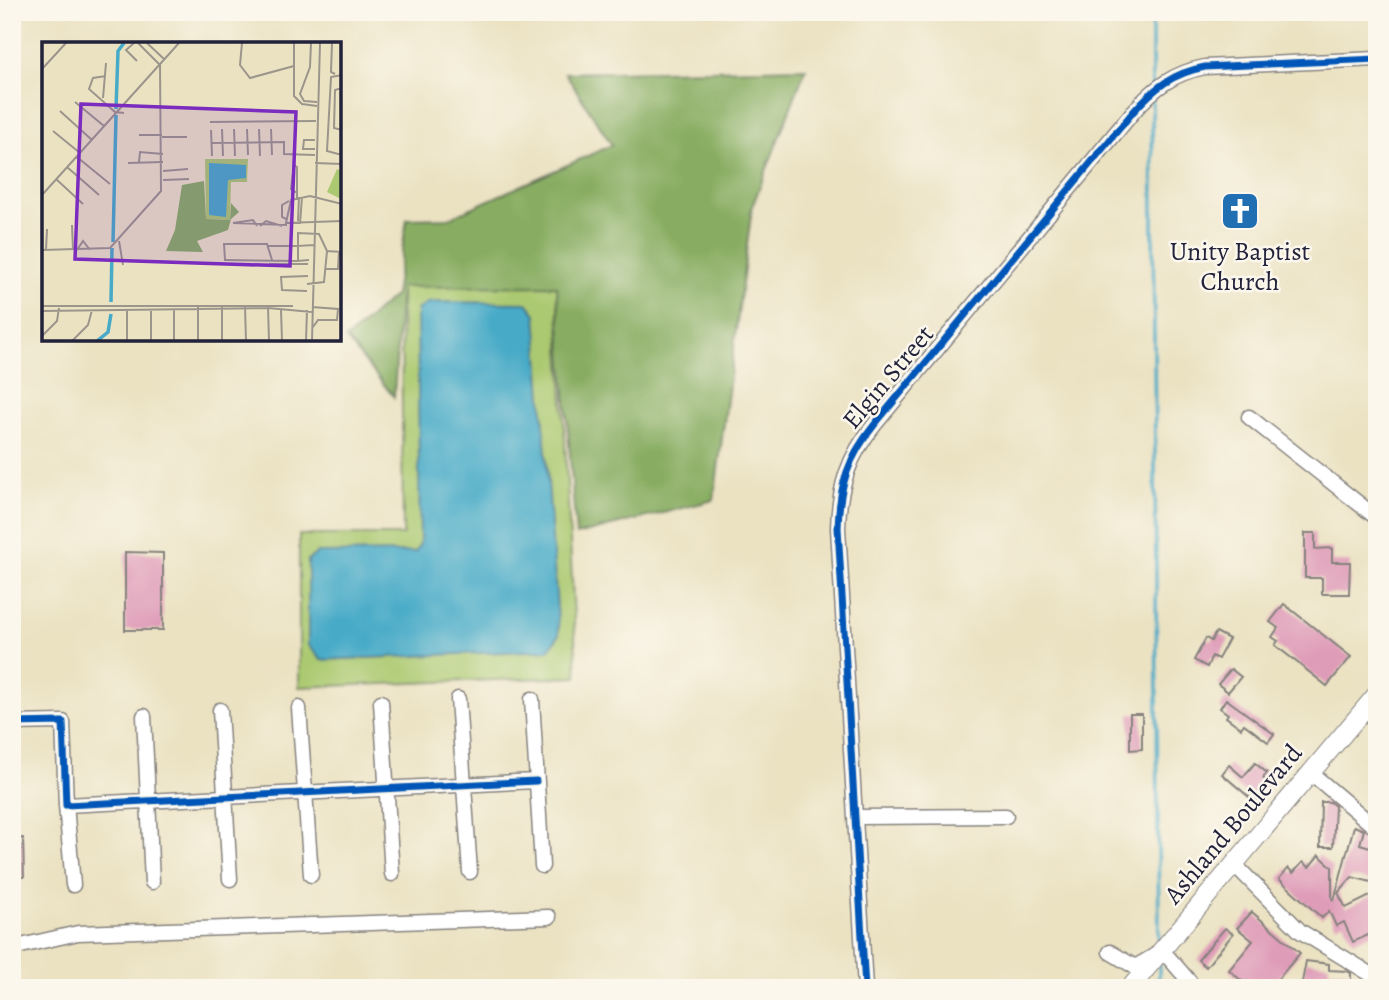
<svg xmlns="http://www.w3.org/2000/svg" width="1389" height="1000" viewBox="0 0 1389 1000" font-family="Alegreya,serif">
  <style>
    .green { fill: #abc970; stroke: #667656; stroke-width: 2 }
    .forest { fill: #88ad62; stroke: #55684e; stroke-width: 2 }
    .water { fill: #47aac7; stroke: #346681; stroke-width: 2 }
    .lines { fill: none; stroke-linecap: round; stroke-linejoin: round }
    .stream { stroke: #47aac7; stroke-width: 3.5 }
    .building { fill: #df9cb8 }
    .minor-casing { stroke: #86827e; stroke-width: 17 }
    .tertiary-casing { stroke: #86827e; stroke-width: 20 }
    .minor { stroke: #fff; stroke-width: 14 }
    .tertiary { stroke: #fff; stroke-width: 18 }
    .cycleway-casing { stroke: #fbf7ec; stroke-width: 11 }
    .cycleway { stroke: #0057b8; stroke-width: 7 }
    .labels { text-anchor: middle; dominant-baseline: central; stroke-width: 5; stroke-linejoin: round; paint-order: stroke }
    .poi-label { font-size: 26px; fill: #22223b; stroke: #fbf7ec }
    .street-label { font-size: 26px; fill: #22223b; stroke: #fbf7ec }
    .inset-river { fill: none; stroke: #47aac7; stroke-width: 3.5 }
    .inset-road { fill: none; stroke: #9b958c; stroke-width: 2 }
    .view { fill: #7b2cbf; fill-opacity: 0.15; stroke: #7b2cbf; stroke-width: 3.5 }
    .inset-edge { fill: none; stroke: #22223b; stroke-width: 3.5 }
  </style>
  <rect width="100%" height="100%" fill="#fbf7ec"/>
  <filter id="ink" filterUnits="userSpaceOnUse"><feTurbulence type="fractalNoise" baseFrequency=".0143" numOctaves="2"/><feDisplacementMap in="SourceGraphic" scale="14" xChannelSelector="R" yChannelSelector="G"/><feConvolveMatrix kernelMatrix="1 2 1 2 8 2 1 2 1" color-interpolation-filters="sRGB"/></filter>
  <filter id="wash" filterUnits="userSpaceOnUse"><feTurbulence type="fractalNoise" baseFrequency=".00686" numOctaves="4" result="noise"/><feDisplacementMap in="SourceGraphic" scale="28" xChannelSelector="R" yChannelSelector="G"/><feGaussianBlur stdDeviation="1.57" result="paint"/><feColorMatrix in="noise" values="0 0 0 0 0 0 0 0 0 0 0 0 0 0 0 0 0 1.4 0 .05"/><feComposite in="paint" operator="in"/></filter>
  <g filter="url(#wash)">
    <rect width="100%" height="100%" fill="#ebe2c2"/>
    <path class="green" d="M401,286H557L577,677L299,687V535H403Z"/>
    <path class="forest" d="M806,68L752,207L714,500L576,535L557,286L401,287L394,397L346,339L395,295L407,219L449,218L612,145L565,73Z"/>
    <path class="water" d="M429,302L527,303L536,314L559,635L549,650L321,660L308,645V560L317,553L415,552L420,544L417,310Z"/>
    <g class="lines">
      <path class="stream" d="M1152,12V86
        M1152,97L1159,944
        M1159,965V988"/>
    </g>
    <g id="blocks">
      <path class="building" d="M1305,533H1315V549L1332,548V562H1350L1349,594H1322V578H1305Z
        M125,552L163,553V630H125Z
        M1284,604L1351,657L1327,686L1275,645L1278,641L1272,637L1278,628L1270,622Z
        M1216,632L1229,639L1218,659L1212,656L1207,667L1194,660L1206,638L1211,641Z
        M1231,669L1241,677L1228,692L1218,684Z
        M1226,699L1274,734L1268,742L1244,724L1241,728L1226,717L1228,714L1220,708Z
        M1130,714H1142V749L1130,750Z
        M1255,763L1267,773L1263,778L1271,784L1255,802L1222,774L1229,765L1243,777Z
        M1321,802H1330L1335,806L1333,847H1320Z
        M1354,826L1364,830L1360,844L1377,849V876L1375,883L1352,877L1338,893L1346,908L1372,895L1377,905V931L1353,942L1344,922L1336,926L1329,911L1322,918L1279,879L1288,868L1293,873L1303,862L1309,867L1319,855L1332,867V899L1334,900Z
        M23,838L24,877H12V839Z
        M1252,912L1300,953L1277,980L1288,988H1250L1229,970L1253,941L1237,928Z
        M1225,928L1233,934L1206,967L1198,960Z
        M1306,961L1329,964V970L1347,971L1351,973V988H1301Z"/>
    </g>
  </g>
  <g filter="url(#ink)">
    <use href="#blocks" fill-opacity="0" stroke="#86827e" stroke-width="2"/>
    <g class="lines">
      <defs>
        <path id="minor" d="M1249,417L1377,518
          M458,699L470,872
          M532,699L542,866
          M381,702L392,874
          M299,708L311,875
          M220,710L230,879
          M144,716L152,882
          M12,723L63,722L66,805L536,781
          M1311,773L1377,829
          M66,805L73,885
          M857,817L1006,816
          M1234,864L1300,931L1377,978
          M12,948L78,933L549,917
          M1110,952L1135,967L1159,953L1169,958L1195,988
          M865,988L838,528C839,486 848,457 875,424L1133,112C1154,88 1173,73 1205,67L1377,59"/>
        <path id="tertiary" d="M1130,988L1377,694"/>
      </defs>
      <use href="#minor" class="minor-casing"/>
      <use href="#tertiary" class="tertiary-casing"/>
      <use href="#minor" class="minor"/>
      <use href="#tertiary" class="tertiary"/>
      <defs>
        <path id="cycleway" d="M12,723L63,722L66,805L536,781
          M865,988L838,528C839,486 848,457 875,424L1133,112C1154,88 1173,73 1205,67L1377,59"/>
      </defs>
      <use href="#cycleway" class="cycleway-casing"/>
      <use href="#cycleway" class="cycleway"/>
    </g>
  </g>
  <defs>
    <symbol id="church-square" viewBox="-11 -11 22 22"><rect x="-9" y="-9" width="18" height="18" rx="4" fill="#1f6fb2" stroke="#fbf7ec"/><path d="M-1.2-6h2.4v3.5h3.3v2.4h-3.3V6h-2.4V-.1h-3.3v-2.4h3.3Z" fill="#fff"/></symbol>
  </defs>
  <g fill-rule="evenodd">
    <use href="#church-square" x="1218" y="189" width="44" height="44"/>
  </g>
  <g class="labels">
    <g class="poi-label">
      <text x="1240" y="251">Unity Baptist<tspan x="1240" dy="30">Church</tspan></text>
    </g>
    <g class="street-label">
      <text transform="translate(888 377) rotate(-50)">Elgin Street</text>
      <text transform="translate(1233 824) rotate(-50)">Ashland Boulevard</text>
    </g>
  </g>
  <g transform="translate(42 42)">
    <rect width="299" height="299" fill="#ebe2c2"/>
    <path d="M163,117H206L205,140H189L188,178L164,177ZM295,127L299,129V157L285,150Z" fill="#abc970"/>
    <path d="M162,139L164,177L188,178L189,161L197,170L189,177L186,188L155,199L161,210L124,209L133,188L140,143Z" fill="#88ad62"/>
    <path d="M167,121L204,123V136L186,138L184,175L167,173Z" fill="#47aac7"/>
    <path class="inset-river" d="M74,67L76,9L82,1M71,200L74,73M69,260L70,206M55,299L66,290L69,272"/>
    <path class="inset-road" d="M92,1L84,8L95,19M96,1L117,22M105,1L122,17M200,1L198,23L208,36L252,24M252,1V54L260,62L275,64M269,1L268,25L258,52L262,59L275,60M290,1L289,30L293,32M0,27L24,1M300,33L289,35L285,109L300,113M64,34L51,36L47,47L73,70L82,71M300,46L293,48L292,86L300,88M61,56L64,21M33,60L62,84M18,69L50,98M168,80L274,79M180,87L181,114M192,87L193,114M205,87L206,113M217,87L218,114M229,87L230,113M169,88L170,114M11,89L38,111M97,93H120M120,95H145M169,101L242,100V112L273,113M273,107H261L262,98H273M35,115L68,142M97,120L98,110L121,112M86,121L121,120M273,121L300,122M25,125L57,153M121,129L146,127M14,137L41,162M121,138L147,137M255,151L249,147L252,123L255,125V156M0,153L137,1M300,162L268,154L249,158L244,181L300,179M244,177L240,175V163L247,159M256,179L257,155M191,181L245,183M191,181L211,178L215,184M258,182L260,155M30,183L31,208M218,184L224,179L240,184M77,199L81,223M272,203L256,204V191L277,192L285,209L300,210M225,204H256V218M0,208L68,206L119,149L118,22M4,208L5,187M35,208L41,199L48,208M230,218L225,202H182L183,218H184L255,219L267,218M227,222H266M284,227H296L297,210M265,242L282,240L285,209M265,249L240,248L239,235L266,234M0,264H251M180,264V299M156,265V299M203,265L204,299M226,265L227,299M270,265L296,267L295,278H276L271,285M85,268V299M109,268V299M132,268V299M239,268L240,299M0,269L226,266L270,270M0,294L15,279L17,266M30,299L46,283L50,268M264,299L265,268M270,299L278,1"/>
    <path class="view" d="M39,62L254,70L248,224L33,217Z"/>
    <rect width="299" height="299" class="inset-edge"/>
  </g>
  <rect width="1389" height="1000" fill="none" stroke="#fbf7ec" stroke-width="42"/>
</svg>
